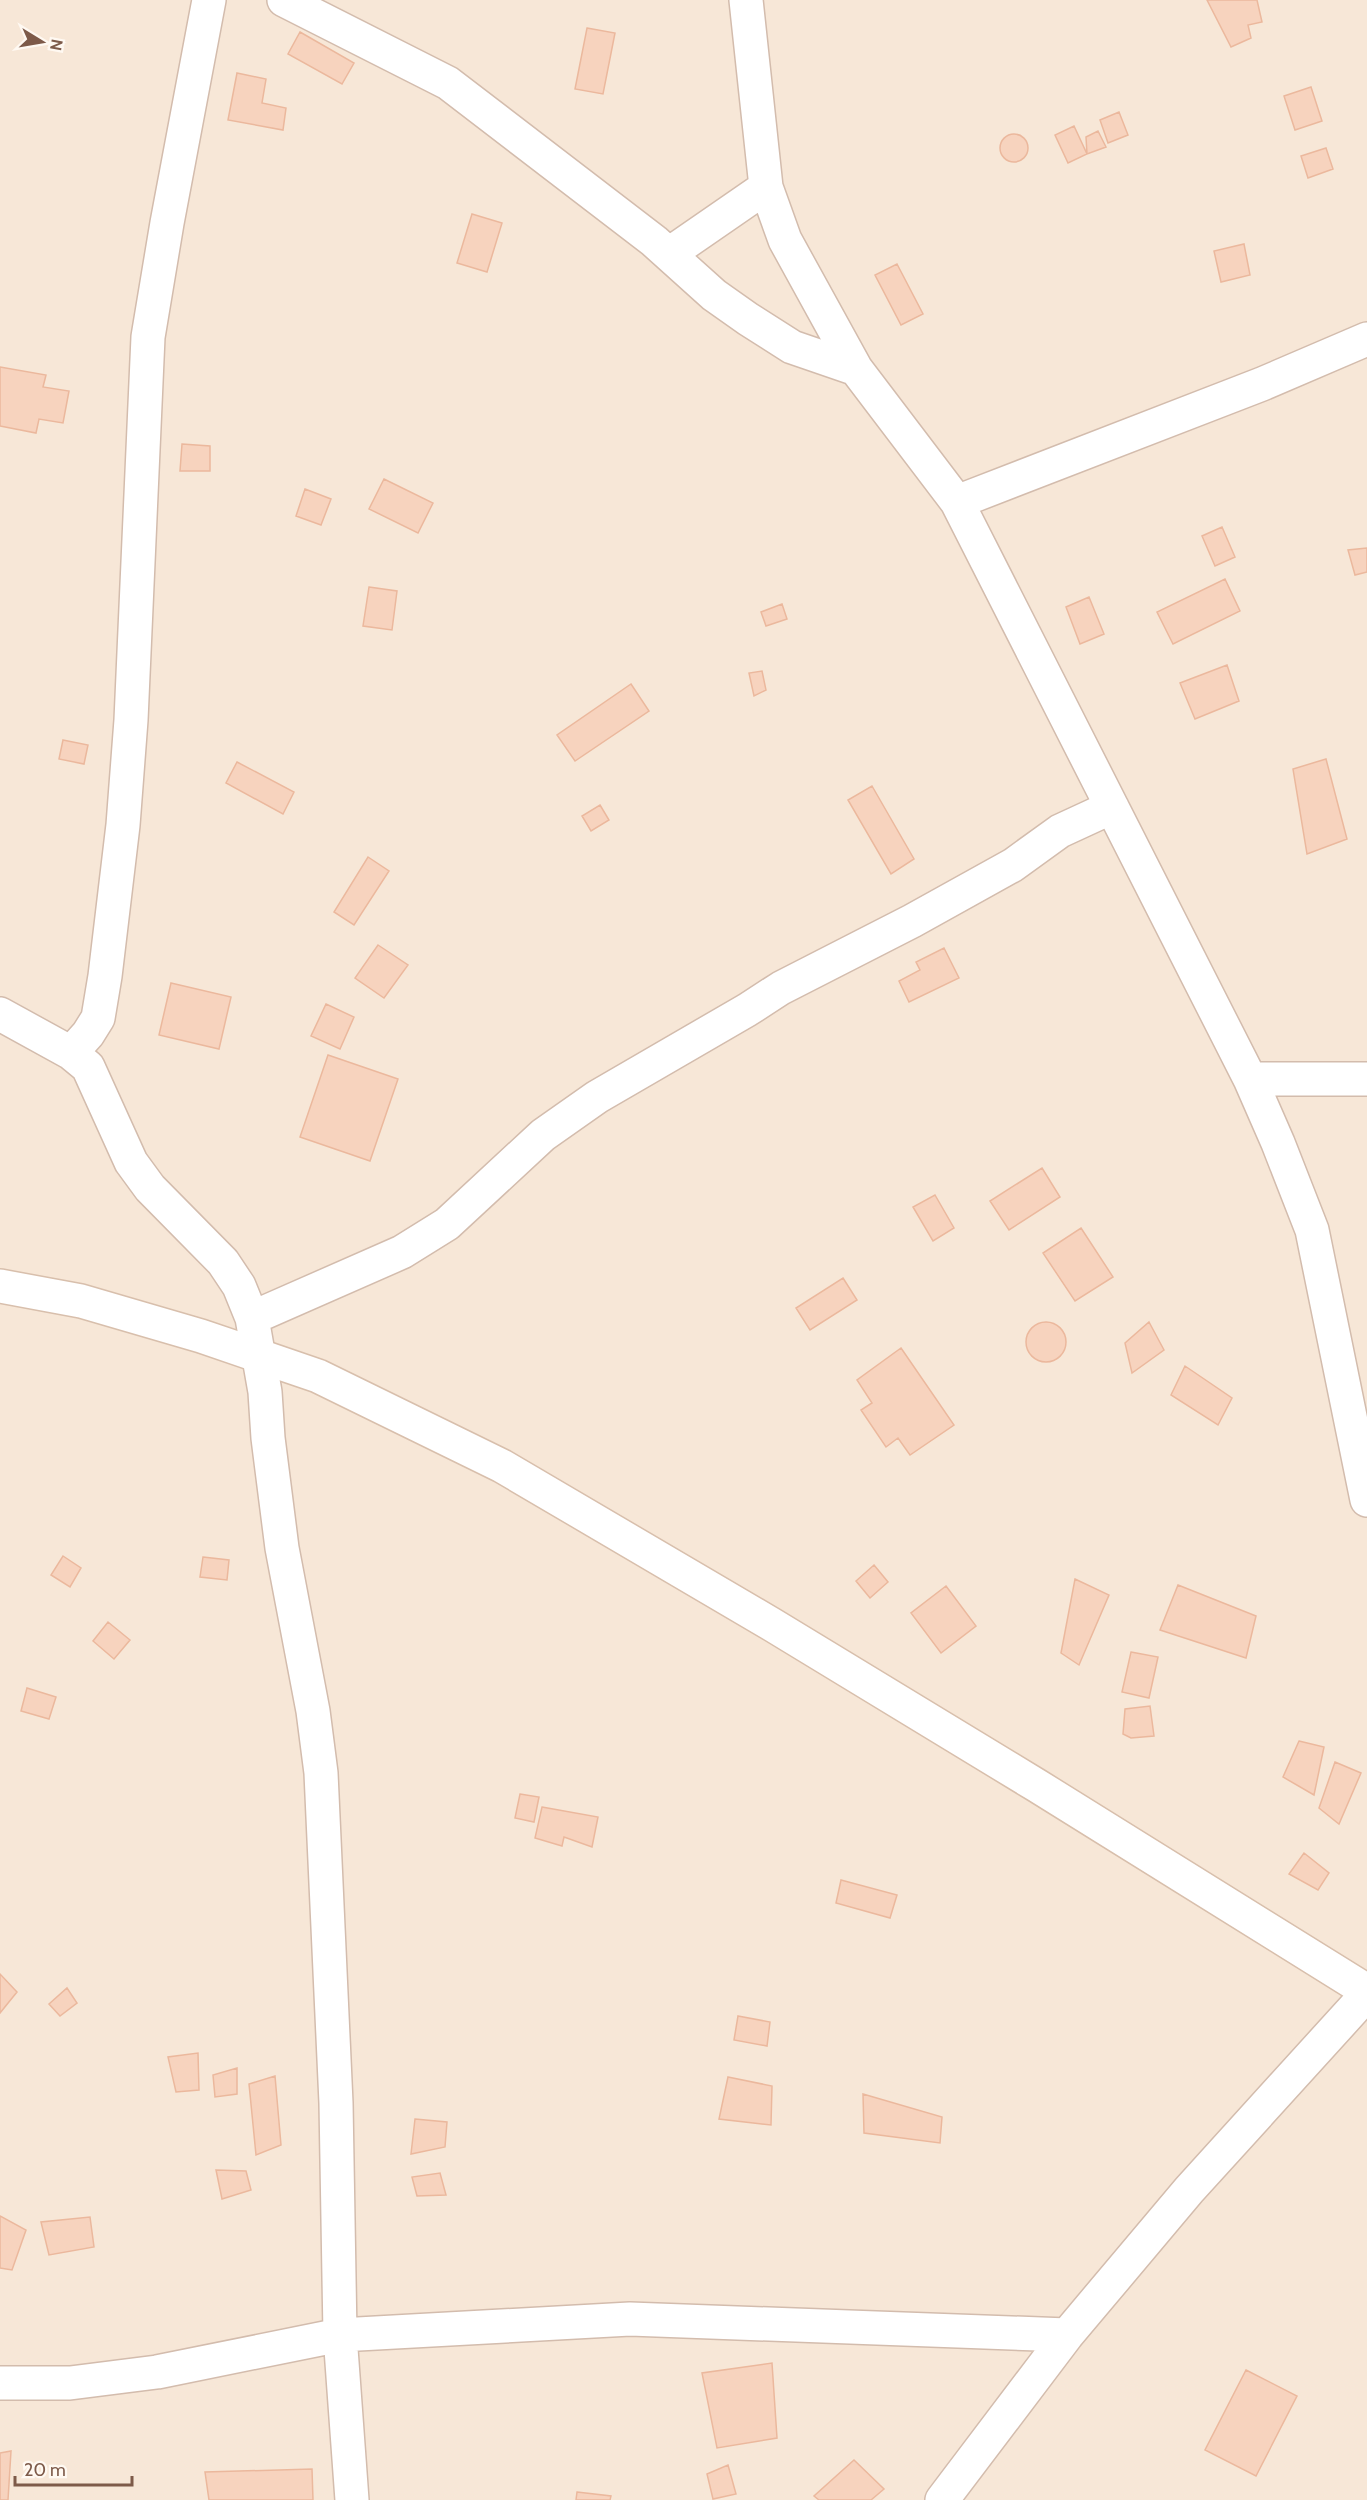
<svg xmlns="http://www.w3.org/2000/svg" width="1367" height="2500" viewBox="0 0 1367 2500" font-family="Cabin,sans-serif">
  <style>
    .residential { fill: #f7e7d7 }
    .building { fill: #f7d3be; stroke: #ebb89d; stroke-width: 1.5 }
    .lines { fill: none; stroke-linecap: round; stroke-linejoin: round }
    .street-casing { stroke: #d3bcad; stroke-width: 36 }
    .secondary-casing { stroke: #d8bfac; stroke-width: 36 }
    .street { stroke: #fff; stroke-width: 33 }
    .secondary { stroke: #fff; stroke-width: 33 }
  </style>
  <rect width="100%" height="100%" fill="#fef5e9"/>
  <path class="residential" d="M0,0H1367V2500H0Z"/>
  <path class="building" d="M1207,0H1257L1262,22L1248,25L1251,38L1231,47Z
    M587,28L615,33L603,94L575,89Z
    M300,32L354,63L342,84L288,54Z
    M237,73L266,79L262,103L286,108L283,130L228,120Z
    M1311,87L1322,121L1295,130L1284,96Z
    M1119,112L1128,135L1108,143L1100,120Z
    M1074,126L1087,154L1068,163L1055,135Z
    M1098,131L1106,147L1087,154L1086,137Z
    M1000 148a14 14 0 1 1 28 0a14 14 0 1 1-28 0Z
    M1326,148L1333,169L1308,178L1301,156Z
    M472,214L502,223L487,272L457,263Z
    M1244,244L1250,275L1221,282L1214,251Z
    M897,264L923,314L901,325L875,275Z
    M0,367L46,375L43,387L69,391L63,423L39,419L36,433L0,426Z
    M182,444L210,446V471H180Z
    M384,479L433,503L418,533L369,509Z
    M305,489L331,499L321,525L296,516Z
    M1222,527L1235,557L1215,566L1202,536Z
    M1367,548V572L1355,575L1348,550Z
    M1225,579L1240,611L1173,644L1157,612Z
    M369,587L397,591L392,630L363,626Z
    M1089,597L1104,634L1080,644L1066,607Z
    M782,604L787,619L766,626L761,612Z
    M1227,665L1239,701L1195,719L1180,683Z
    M762,671L766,690L754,696L749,673Z
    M631,684L649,711L575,761L557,735Z
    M63,740L88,745L84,764L59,759Z
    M1326,759L1347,839L1307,854L1293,769Z
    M237,762L294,792L283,814L226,783Z
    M872,786L914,859L891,874L848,800Z
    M600,805L609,820L591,831L582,816Z
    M368,857L389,871L354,925L334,912Z
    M378,945L408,965L384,998L355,978Z
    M944,948L959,978L909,1002L899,981L920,970L916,962Z
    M171,983L231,997L219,1049L159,1035Z
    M326,1004L354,1017L340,1049L311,1036Z
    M328,1055L398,1079L370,1161L300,1137Z
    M1042,1168L1060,1197L1009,1230L990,1201Z
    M935,1195L954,1228L933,1241L913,1207Z
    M1081,1228L1113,1277L1075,1301L1043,1253Z
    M843,1278L857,1300L810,1330L796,1308Z
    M1149,1322L1164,1350L1132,1373L1125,1343Z
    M1026 1342a20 20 0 1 1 40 0a20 20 0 1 1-40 0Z
    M901,1348L954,1425L910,1455L898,1438L886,1447L861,1410L872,1403L857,1380Z
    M1185,1366L1232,1398L1218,1425L1171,1395Z
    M63,1556L81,1568L70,1587L51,1575Z
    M203,1557L229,1560L227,1580L200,1577Z
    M874,1565L888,1582L870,1598L856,1581Z
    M1075,1579L1109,1595L1079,1665L1061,1653Z
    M1178,1585L1256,1616L1246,1658L1160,1630Z
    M946,1586L976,1626L941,1653L911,1613Z
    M108,1622L130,1640L114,1659L93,1641Z
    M1131,1652L1158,1657L1149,1698L1122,1692Z
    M27,1688L56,1697L49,1719L21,1711Z
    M1150,1706L1154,1736L1131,1738L1123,1734L1125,1709Z
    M1299,1741L1324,1747L1314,1795L1283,1777Z
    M1335,1762L1361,1773L1339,1824L1319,1808Z
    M520,1794L539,1797L534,1822L515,1818Z
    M542,1807L598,1817L592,1847L564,1837L562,1846L535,1838Z
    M1304,1853L1329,1873L1318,1890L1289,1874Z
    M841,1880L897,1895L890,1918L836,1903Z
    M0,1974L17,1992L0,2013Z
    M67,1988L77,2003L60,2016L49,2004Z
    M738,2016L770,2022L767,2046L734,2040Z
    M198,2053L199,2090L176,2092L168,2057Z
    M237,2068V2094L215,2097L213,2075Z
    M275,2076L281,2145L256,2155L249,2084Z
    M728,2077L772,2086L771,2125L719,2119Z
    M863,2094L942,2117L940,2143L864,2133Z
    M415,2119L447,2122L445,2147L411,2154Z
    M216,2170L246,2171L251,2190L222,2199Z
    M440,2173L446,2195L417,2196L412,2177Z
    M0,2216L26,2230L12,2270L0,2268Z
    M90,2217L94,2247L49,2255L41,2222Z
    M772,2363L777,2438L717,2448L702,2373Z
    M1246,2370L1297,2396L1256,2476L1205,2450Z
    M11,2451L8,2500H0V2453Z
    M854,2460L884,2489L871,2500H819L814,2496Z
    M728,2465L736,2494L713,2499L707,2474Z
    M312,2469L313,2500H209L205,2472Z
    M577,2492L611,2496L610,2500H576Z"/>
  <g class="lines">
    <defs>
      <path id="street" d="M284,0L448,83L654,241L714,295L748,319L792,347L856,369
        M746,0L766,187L785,240L856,369L957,502L1250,1079L1278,1143L1312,1230L1367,1500
        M669,254L766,187
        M957,502L1262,384L1367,339
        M0,1014L71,1053L88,1067L131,1162L150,1188L223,1262L239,1286L252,1318L265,1392L268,1438L282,1548L313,1711L321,1773L336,2103L340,2335L352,2500
        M71,1053L88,1034L98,1018L105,976L123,825L131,720L148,337L167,223L209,0
        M1250,1079H1367
        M252,1318L402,1252L447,1224L543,1135L597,1097L747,1010L781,988L912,921L1013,865L1060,831L1112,807
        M0,2383H70L157,2372L340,2335L630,2319L1067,2335
        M942,2500L1067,2335L1189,2190L1367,1994"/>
      <path id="secondary" d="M0,1286L81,1301L201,1336L318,1376L502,1466L771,1624L1036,1785L1367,1991"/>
    </defs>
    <use href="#street" class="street-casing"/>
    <use href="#secondary" class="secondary-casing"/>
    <use href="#street" class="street"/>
    <use href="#secondary" class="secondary"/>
  </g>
  <g transform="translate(42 42) rotate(101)" stroke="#fff9f2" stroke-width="4.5" paint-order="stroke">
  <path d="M0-4.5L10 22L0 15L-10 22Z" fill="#7d5a49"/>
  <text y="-9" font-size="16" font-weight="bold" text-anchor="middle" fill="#7d5a49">N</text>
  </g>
  <path d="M15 2476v9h117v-9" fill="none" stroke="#7d5a49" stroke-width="3"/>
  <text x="24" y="2476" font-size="18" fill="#7d5a49" stroke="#fff9f2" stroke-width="4.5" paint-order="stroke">20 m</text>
</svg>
